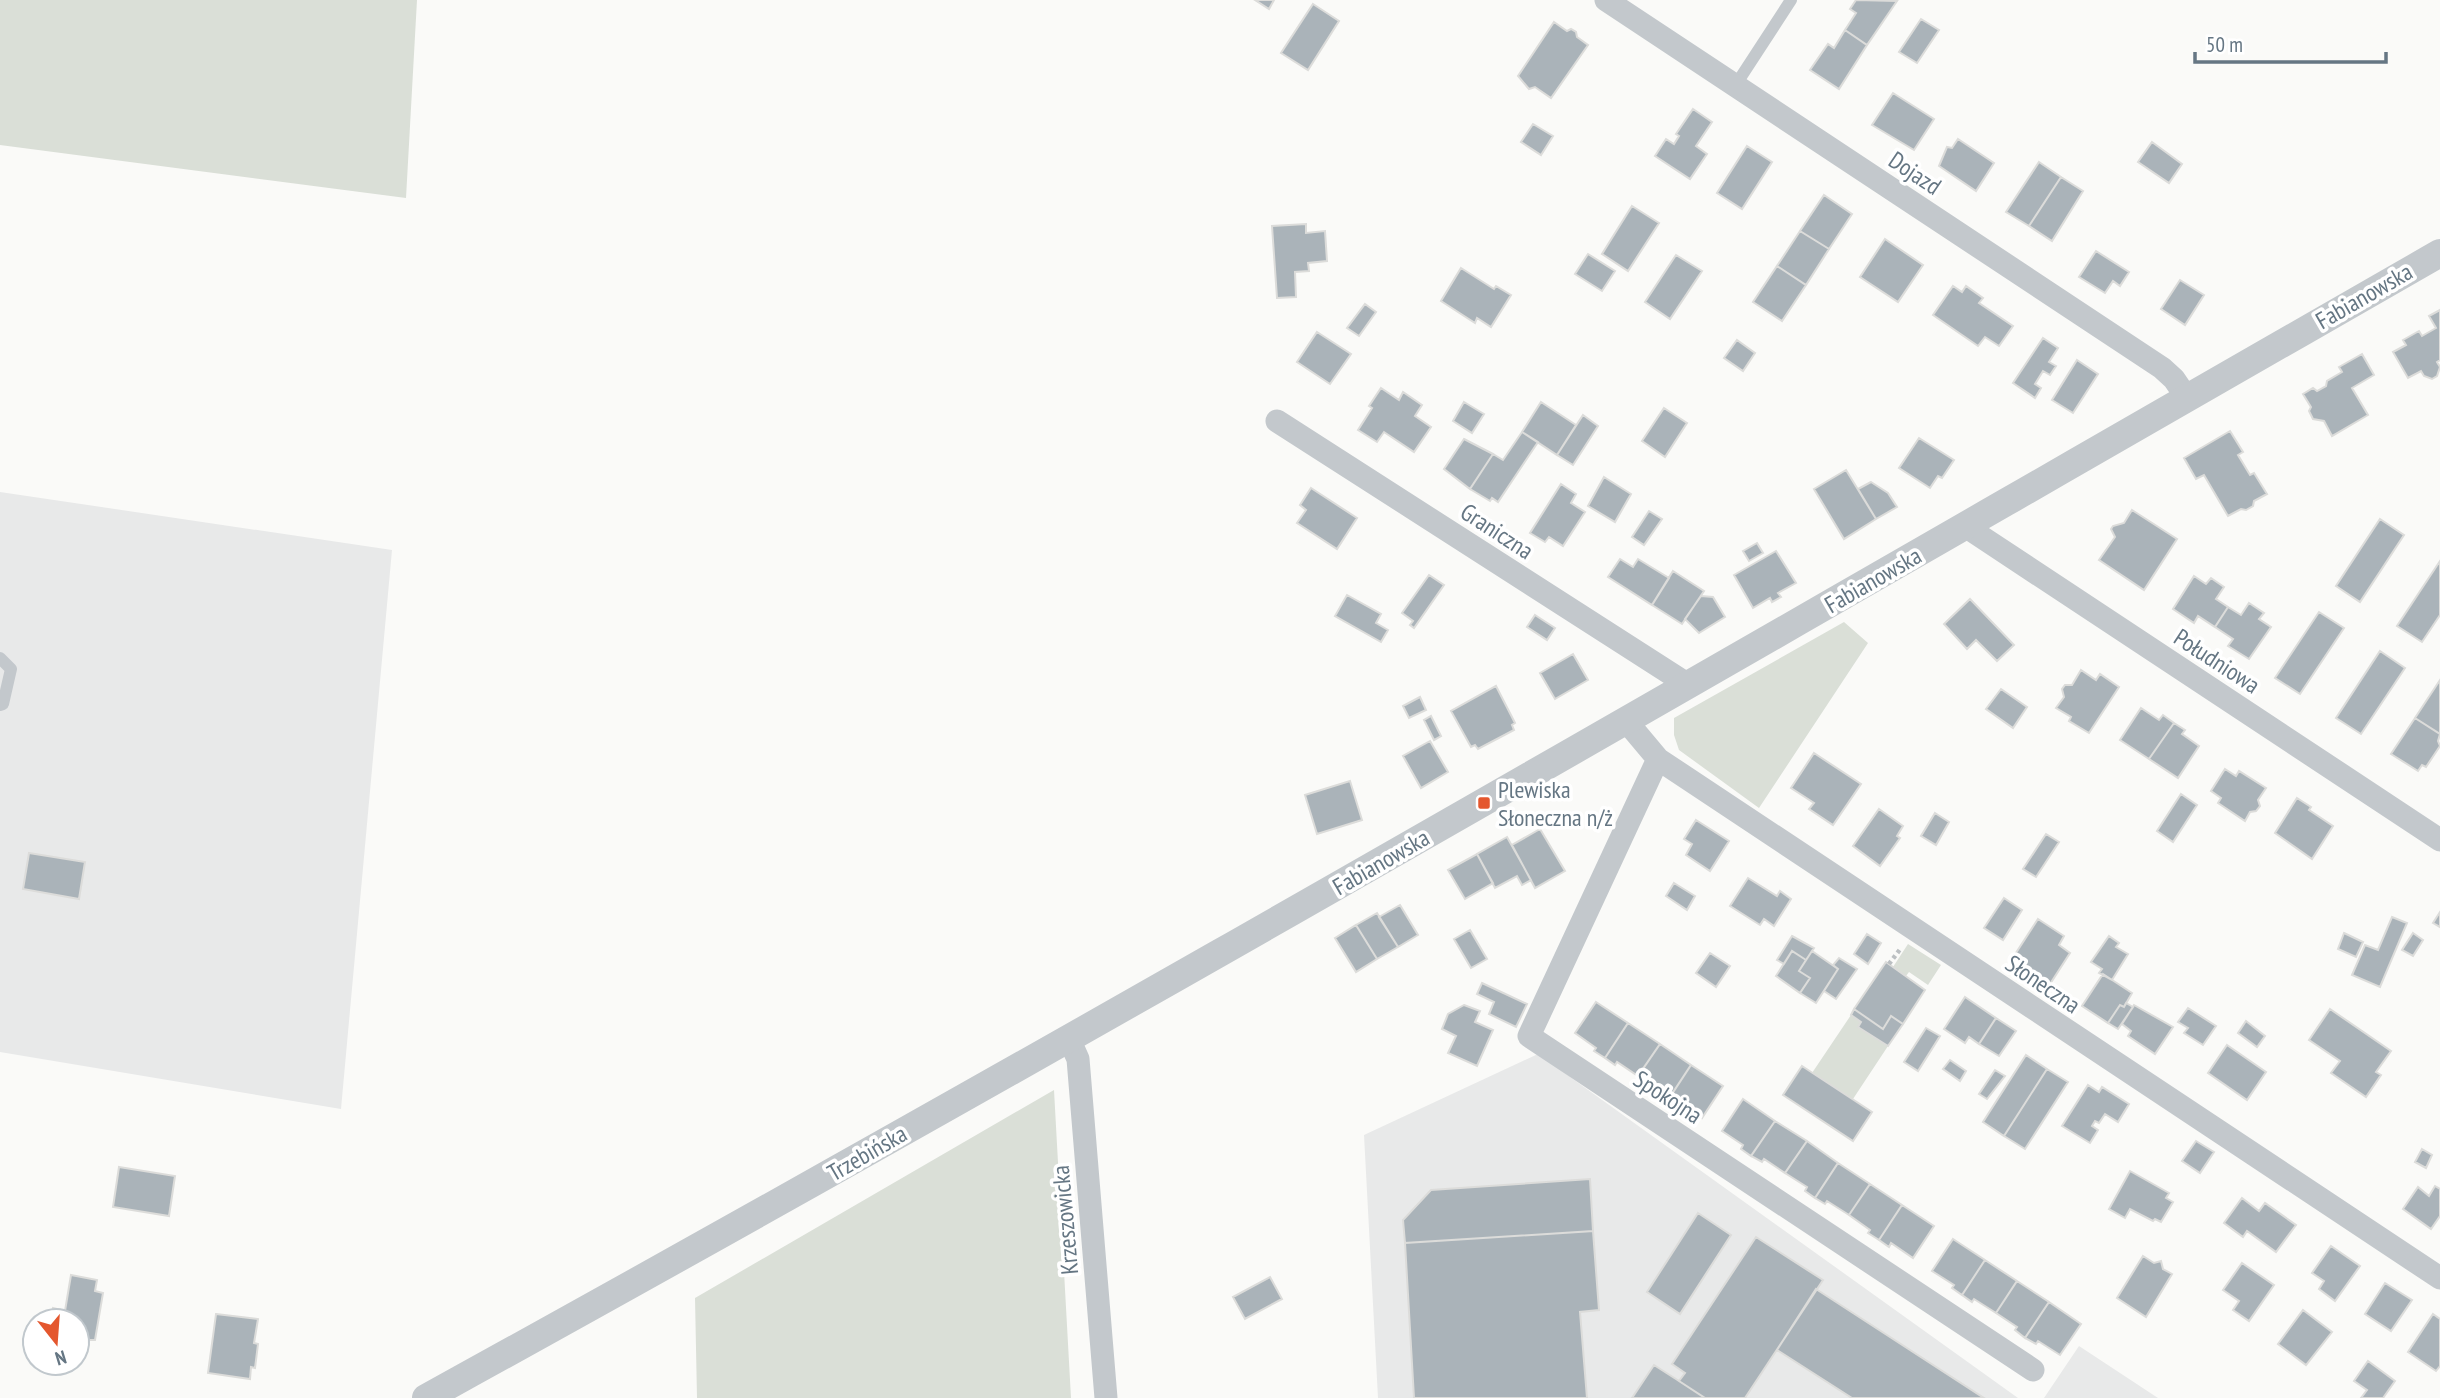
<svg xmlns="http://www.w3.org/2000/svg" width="2440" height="1398" viewBox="0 0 2440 1398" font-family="'PT Sans Narrow',sans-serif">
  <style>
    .built { fill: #e8e9e9 }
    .green { fill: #dadfd7 }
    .building { fill: #aab3b9; stroke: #dcdcda; stroke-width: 2 }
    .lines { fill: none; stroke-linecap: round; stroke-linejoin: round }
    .path { stroke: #bbbfc2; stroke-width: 4.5; stroke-dasharray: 3.5 3.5; stroke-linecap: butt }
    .service { stroke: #c3c8cc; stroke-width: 12 }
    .minor { stroke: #c3c8cc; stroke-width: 23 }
    .tertiary { stroke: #c3c8cc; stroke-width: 28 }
    .poi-dot { fill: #e4572e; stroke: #fff; stroke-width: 2.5 }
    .labels { text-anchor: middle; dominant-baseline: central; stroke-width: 7; stroke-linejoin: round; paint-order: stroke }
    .street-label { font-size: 24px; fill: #657683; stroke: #fff }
    .poi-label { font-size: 24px; fill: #657683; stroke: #fff; text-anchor: start }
  </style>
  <rect width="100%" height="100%" fill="#fafaf8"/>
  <path class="built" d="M0,492L392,550L341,1109L0,1052Z
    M1538,1054L2018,1398H1378L1364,1135Z
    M2079,1346L2158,1398H2044Z"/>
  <path class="green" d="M0,0H417L406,198L0,145Z
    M1844,622L1868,643L1759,808L1679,750L1674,735V718Z
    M1908,944L1941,965L1928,985L1909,972L1906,976L1893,967Z
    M1851,1015L1861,1022L1859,1027L1888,1046L1853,1099L1812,1073Z
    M1054,1090L1071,1398H697L695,1298Z"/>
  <path class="building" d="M1255,0H1274L1269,9Z
    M1856,0L1897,1L1867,45L1845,30L1856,13L1850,9Z
    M1313,4L1339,21L1308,70L1281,53Z
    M1921,19L1939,30L1917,63L1899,52Z
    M1554,22L1567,31L1571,29L1576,32L1577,37L1588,45L1551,98L1535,87L1529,89L1518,76Z
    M1845,30L1867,45L1839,89L1810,70L1828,44L1834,48Z
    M1893,93L1934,119L1914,150L1872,125Z
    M1693,109L1712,122L1696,146L1707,154L1690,179L1655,156L1666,139L1674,144L1679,136L1676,134Z
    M1533,124L1553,136L1541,155L1521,142Z
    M1958,139L1994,163L1976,191L1939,166L1947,147L1952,148Z
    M2152,142L2182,164L2169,183L2138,162Z
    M1747,146L1772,162L1742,209L1717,193Z
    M2039,162L2061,177L2029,226L2006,212Z
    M2061,177L2083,191L2052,241L2029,226Z
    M1824,195L1852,214L1829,249L1800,231Z
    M1632,206L1659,223L1628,271L1602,254Z
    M1306,224V233L1325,231L1327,261L1308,263L1309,271L1295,272L1296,297L1277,298L1272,226Z
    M1800,231L1829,249L1806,285L1777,266Z
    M1885,239L1923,265L1898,302L1860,277Z
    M2096,251L2129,272L2120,286L2113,281L2105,293L2079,277Z
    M1588,254L1615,271L1602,291L1575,274Z
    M1676,255L1702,271L1670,319L1645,302Z
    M1777,266L1806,285L1782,321L1753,302Z
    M1461,268L1494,289L1496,286L1511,295L1491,327L1477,318L1475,323L1441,301Z
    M2180,280L2204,295L2185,325L2161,309Z
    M1953,286L1962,292L1966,286L1983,298L1979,303L2013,326L1999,346L1985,337L1978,346L1933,315Z
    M1365,304L1376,312L1359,336L1347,328Z
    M2440,310V360L2437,362L2440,367L2437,376L2432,379L2424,376L2421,371L2408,378L2393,352L2406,345L2403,340L2419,331L2422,336L2436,328L2429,316Z
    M1317,332L1351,354L1330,384L1297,362Z
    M2043,338L2058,348L2049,362L2056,366L2050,375L2043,371L2035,384L2041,388L2035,398L2013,383Z
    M1737,340L1755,353L1743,371L1724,358Z
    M2362,354L2374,375L2352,388L2368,415L2332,436L2324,421L2313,419L2309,411L2311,407L2303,394L2313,388L2317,391L2326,386L2327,381L2342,372L2339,367Z
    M2077,360L2098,374L2073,413L2052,400Z
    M1381,388L1399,400L1403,392L1422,405L1415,416L1431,427L1414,452L1384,432L1377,442L1358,430L1372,408L1369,406Z
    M1464,402L1484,414L1472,433L1453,421Z
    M1541,402L1576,425L1557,455L1522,432Z
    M1664,408L1687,423L1665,457L1642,441Z
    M1583,415L1598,426L1573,465L1557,455Z
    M2230,431L2243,452L2238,455L2250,475L2254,473L2267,494L2254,501L2253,506L2246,510L2241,509L2228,516L2204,475L2196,479L2184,458Z
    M1522,432L1538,442L1498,502L1492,498L1490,501L1470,489L1493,454L1503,460Z
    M1919,438L1954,460L1942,478L1938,476L1930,488L1899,468Z
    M1464,439L1493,454L1470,489L1444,469Z
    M1846,470L1876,519L1844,539L1814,489Z
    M1604,477L1631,494L1615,522L1588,506Z
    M1871,482L1888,493L1897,507L1876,519L1858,489Z
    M1561,484L1576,494L1571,503L1585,512L1563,546L1549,537L1545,542L1530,533Z
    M1311,488L1357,518L1337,549L1297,523L1306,510L1300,505Z
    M2132,510L2177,539L2144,590L2099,560L2115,537L2111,529L2113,526L2124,523Z
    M1649,511L1662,519L1644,545L1632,537Z
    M2380,519L2404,535L2360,602L2336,586Z
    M1757,543L1763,553L1749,561L1743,551Z
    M1776,551L1796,583L1778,593L1781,597L1772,602L1770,598L1753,608L1734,575Z
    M1620,559L1633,567L1638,559L1669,578L1652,605L1608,577Z
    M2440,561V615L2422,642L2397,626Z
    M1673,571L1704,591L1682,624L1652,605Z
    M1429,575L1444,585L1414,628L1410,625L1413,621L1402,613Z
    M2194,576L2206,584L2211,578L2224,587L2216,599L2228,607L2215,627L2198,616L2194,623L2173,609Z
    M1347,595L1381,614L1376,623L1388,630L1381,642L1335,616Z
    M1701,596L1713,597L1725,617L1699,633L1685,619Z
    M1970,599L2014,645L1997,661L1976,640L1967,649L1944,624Z
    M2249,603L2264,613L2259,619L2271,627L2249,659L2228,646L2233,639L2215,627L2228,607L2241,615Z
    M2319,612L2344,628L2300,694L2275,678Z
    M1535,615L1555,628L1547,640L1527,627Z
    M2380,651L2405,668L2361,734L2336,718Z
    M1573,654L1588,680L1555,699L1540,673Z
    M2081,670L2096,680L2100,674L2119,687L2089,733L2069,721L2071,717L2056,708L2064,697L2062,689L2065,685H2072Z
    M2440,680V734L2415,718Z
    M1496,686L1515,723L1512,725L1514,730L1478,749L1475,745L1471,747L1451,711Z
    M2001,689L2027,707L2013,728L1986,709Z
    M1420,697L1426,710L1409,718L1403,706Z
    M2141,708L2159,720L2163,715L2174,723L2149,759L2120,740Z
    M1431,716L1441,736L1434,740L1424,720Z
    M2415,718L2440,734L2438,741L2440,746L2426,767L2422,765L2418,771L2391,754Z
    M2174,723L2185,730L2182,734L2199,746L2178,778L2149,759Z
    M1430,741L1448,772L1421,788L1403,756Z
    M1814,753L1861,784L1833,825L1809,809L1814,803L1791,788Z
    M2225,769L2236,776L2239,771L2266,788L2258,800L2260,806L2256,811L2250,812L2245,821L2218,803L2221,798L2211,791Z
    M1350,781L1362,820L1317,834L1305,795Z
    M2181,794L2197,805L2173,842L2157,831Z
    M2297,798L2311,807L2309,810L2333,826L2312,859L2275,833Z
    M1879,809L1903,826L1897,836L1900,838L1880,866L1853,846Z
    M1935,813L1949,822L1936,845L1921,836Z
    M1696,820L1729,841L1710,871L1686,855L1692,844L1684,839Z
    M1540,829L1565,871L1535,888L1512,845Z
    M2046,834L2059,842L2036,877L2023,869Z
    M1507,837L1531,880L1522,885L1517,876L1495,888L1477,854Z
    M29,853L85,862L79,899L23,889Z
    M1477,854L1493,883L1465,899L1448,870Z
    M1748,878L1777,896L1780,891L1791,899L1774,926L1764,919L1760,925L1730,906Z
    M1674,883L1695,896L1687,910L1666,896Z
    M2004,898L2022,910L2003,940L1984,928Z
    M1400,905L1418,935L1398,947L1379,917Z
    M2440,912V927L2433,923Z
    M1377,913L1398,947L1377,959L1356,925Z
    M2392,917L2407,923L2380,987L2352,975L2365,945L2378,950Z
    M2038,919L2064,936L2059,945L2070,953L2050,984L2012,959Z
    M1356,925L1377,959L1356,972L1335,938Z
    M1470,930L1487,959L1471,968L1454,939Z
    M2344,933L2363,942L2356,957L2338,949Z
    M2413,933L2423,940L2413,956L2402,950Z
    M1867,934L1881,943L1868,964L1854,954Z
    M1792,936L1814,948L1806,960L1792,951L1784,964L1777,960Z
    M2109,936L2119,943L2116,947L2128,954L2112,980L2099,973L2102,969L2091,962Z
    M1792,951L1806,960L1799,971L1810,978L1800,993L1776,976Z
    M1812,951L1838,969L1816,1003L1800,993L1810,978L1799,971Z
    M1710,953L1730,966L1716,987L1696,973Z
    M1839,958L1857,969L1836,999L1824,991L1838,969L1833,965Z
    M1886,962L1925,990L1903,1024L1891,1016L1883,1029L1854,1009Z
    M2103,974L2132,993L2124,1007L2120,1005L2108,1023L2082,1006Z
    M1482,983L1527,1004L1516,1027L1489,1014L1494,1002L1477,994Z
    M1965,997L1996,1018L1979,1044L1969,1037L1965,1043L1944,1029Z
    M1596,1002L1628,1023L1605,1058L1594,1051L1596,1048L1575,1033Z
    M2126,1003L2133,1007L2118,1029L2108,1023L2120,1005L2124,1007Z
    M1464,1005L1480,1011L1475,1022L1493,1030L1477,1066L1448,1053L1456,1036L1442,1029L1448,1014Z
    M2134,1005L2173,1027L2155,1054L2128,1036L2131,1031L2122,1024Z
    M2188,1008L2216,1026L2203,1045L2184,1033L2188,1028L2178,1022Z
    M1854,1009L1883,1029L1891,1016L1903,1024L1888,1046L1858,1027L1861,1022L1851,1015Z
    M2330,1009L2391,1051L2376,1072L2381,1075L2366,1097L2331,1073L2340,1061L2309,1040Z
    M1996,1018L2016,1031L1999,1056L1979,1044Z
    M2246,1021L2265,1036L2257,1047L2238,1033Z
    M1628,1023L1660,1044L1638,1076L1617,1062L1615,1065L1605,1058Z
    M1926,1028L1940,1036L1918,1071L1904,1062Z
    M1660,1044L1691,1065L1668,1100L1658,1093L1660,1090L1638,1076Z
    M2227,1045L2266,1072L2247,1100L2208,1073Z
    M2026,1055L2047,1069L2004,1136L1983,1122Z
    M1950,1060L1966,1071L1960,1081L1943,1069Z
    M1691,1065L1723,1086L1702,1118L1681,1104L1678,1107L1668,1100Z
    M1802,1066L1872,1112L1853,1141L1783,1095Z
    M2047,1069L2068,1082L2025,1149L2004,1136Z
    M1995,1070L2005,1076L1987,1099L1979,1094Z
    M2088,1085L2099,1092L2102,1087L2129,1104L2118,1122L2105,1114L2099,1123L2095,1121L2092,1126L2098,1130L2090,1143L2062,1126Z
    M1743,1099L1775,1121L1751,1156L1741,1149L1743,1145L1722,1131Z
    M1775,1121L1807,1141L1785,1173L1764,1159L1762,1162L1751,1156Z
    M1807,1141L1838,1163L1815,1198L1805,1191L1807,1187L1785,1173Z
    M2196,1141L2214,1152L2200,1173L2182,1161Z
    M2422,1149L2432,1155L2426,1168L2415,1162Z
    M1838,1163L1870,1184L1849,1215L1827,1201L1825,1204L1815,1198Z
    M119,1167L175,1176L169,1216L113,1207Z
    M2130,1171L2169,1193L2166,1198L2173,1202L2161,1222L2155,1219L2153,1221L2130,1209L2125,1218L2109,1209Z
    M1590,1179L1593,1231L1405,1243L1403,1220L1431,1190Z
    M1870,1184L1902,1205L1879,1240L1868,1233L1870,1230L1849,1215Z
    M2435,1186L2440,1189V1216L2431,1229L2403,1209L2418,1187L2429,1196Z
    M2242,1198L2259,1211L2265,1203L2296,1225L2276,1252L2247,1231L2243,1237L2224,1223Z
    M1902,1205L1934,1226L1913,1258L1891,1243L1889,1247L1879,1240Z
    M1698,1213L1731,1235L1680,1314L1647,1292Z
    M1593,1231L1599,1310L1580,1312L1587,1398H1414L1405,1243Z
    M1756,1237L1823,1280L1745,1398H1705L1679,1381L1685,1373L1672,1364Z
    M1953,1239L1985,1260L1962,1295L1952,1288L1954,1285L1932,1271Z
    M2331,1246L2360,1266L2335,1301L2319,1289L2324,1281L2312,1273Z
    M2143,1256L2154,1263L2161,1261L2163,1269L2172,1274L2146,1317L2117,1298Z
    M1985,1260L2017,1281L1996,1313L1974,1299L1972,1302L1962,1295Z
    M2242,1263L2274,1285L2249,1321L2233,1310L2239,1301L2223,1290Z
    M71,1275L97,1280L95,1291L103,1293L95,1340H89L86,1353L77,1351V1321H50L53,1308L65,1311Z
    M1270,1277L1282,1299L1245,1319L1233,1297Z
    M2017,1281L2049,1302L2025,1338L2015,1330L2017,1327L1996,1313Z
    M2385,1283L2412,1300L2391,1331L2365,1314Z
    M1816,1289L1984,1398H1852L1777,1350Z
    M2049,1302L2081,1324L2060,1355L2038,1341L2036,1344L2025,1338Z
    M2303,1310L2332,1332L2306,1365L2278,1344Z
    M216,1314L258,1319L254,1343L258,1344L255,1368L251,1367L250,1379L208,1373Z
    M2433,1314L2440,1319V1366L2436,1371L2408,1352Z
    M2368,1361L2395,1381L2383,1398H2361L2367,1390L2354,1381Z
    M1654,1365L1679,1381L1705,1398H1632Z"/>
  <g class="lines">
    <path class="path" d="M1889,964L1901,948"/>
    <path class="service" d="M1735,86L1791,0
      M0,658L11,669L3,704L0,705"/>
    <path class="minor" d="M1606,0L2162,368L2174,379L2187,398
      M1277,421L1690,686
      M1965,526L2440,840
      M1627,722L1658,759L2440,1278
      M1658,759L1529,1036L2033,1370
      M1069,1039L1078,1059L1106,1398"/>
    <path class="tertiary" d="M426,1398C1103,1025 1770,637 2440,253"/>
  </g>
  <rect class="poi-dot" x="1477" y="796" width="14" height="14" rx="3.5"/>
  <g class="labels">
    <g class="street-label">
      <text transform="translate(1915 173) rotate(34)">Dojazd</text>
      <text transform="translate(2364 296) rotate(-30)">Fabianowska</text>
      <text transform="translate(1497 531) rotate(33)">Graniczna</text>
      <text transform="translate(1873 580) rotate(-30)">Fabianowska</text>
      <text transform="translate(2217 661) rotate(33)">Południowa</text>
      <text transform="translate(1381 862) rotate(-30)">Fabianowska</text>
      <text transform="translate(2043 984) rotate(34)">Słoneczna</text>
      <text transform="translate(1668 1097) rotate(33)">Spokojna</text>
      <text transform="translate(867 1153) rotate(-30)">Trzebińska</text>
      <text transform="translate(1065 1220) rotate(-95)">Krzeszowicka</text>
    </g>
    <g class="poi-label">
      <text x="1498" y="789">Plewiska<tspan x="1498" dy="28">Słoneczna n/ż</tspan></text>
    </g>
  </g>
  <g transform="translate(56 1342) rotate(163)"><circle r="33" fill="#ffffff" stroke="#c1c8cd" stroke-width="2"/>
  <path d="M0-5L12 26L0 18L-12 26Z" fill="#e4572e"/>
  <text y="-10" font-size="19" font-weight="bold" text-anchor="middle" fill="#657683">N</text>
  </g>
  <path d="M2195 52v10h191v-10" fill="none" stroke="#657683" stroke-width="3.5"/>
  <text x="2206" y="52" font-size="21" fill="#657683" stroke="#ffffff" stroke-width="5" paint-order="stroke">50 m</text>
</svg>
